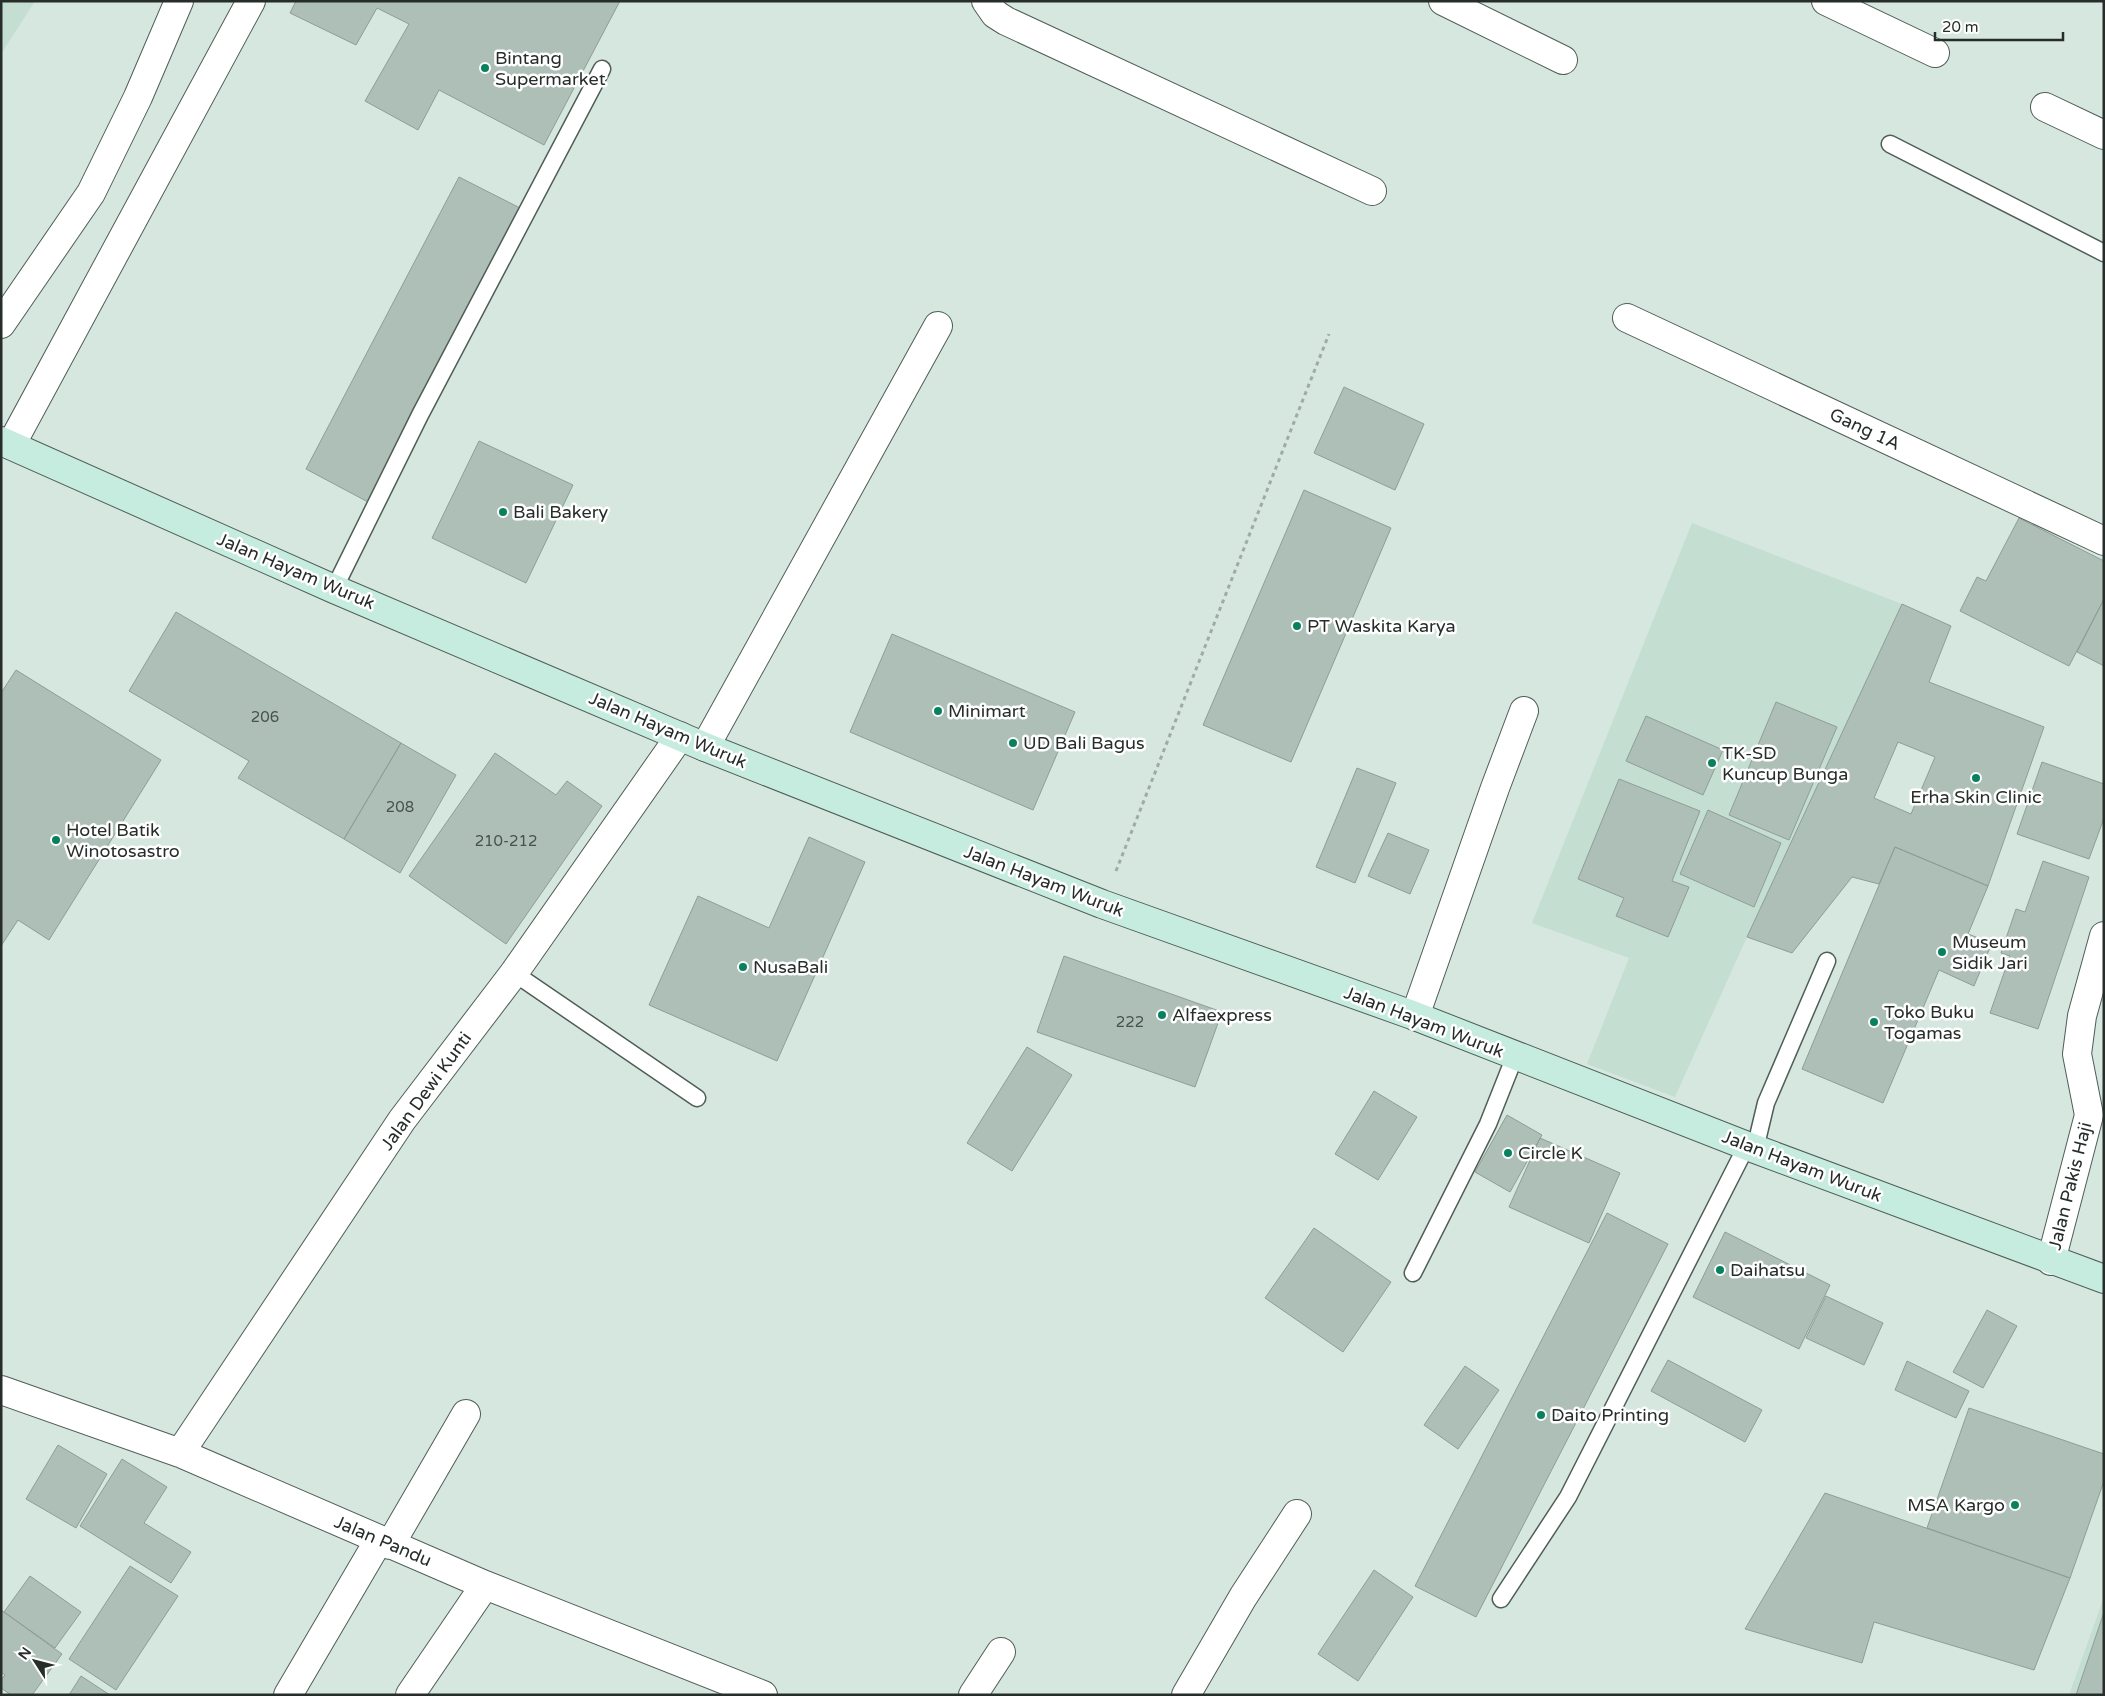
<svg xmlns="http://www.w3.org/2000/svg" width="2105" height="1696" viewBox="0 0 2105 1696" font-family="'Varela Round',sans-serif">
  <style>
    .built { fill: #c4ded2 }
    .building { fill: #aebfb7; stroke: #8e9e96; fill-rule: evenodd }
    .lines { fill: none; stroke-linecap: round; stroke-linejoin: round }
    .service-casing { stroke: #4f5e57; stroke-width: 19 }
    .minor-casing { stroke: #4f5e57; stroke-width: 30 }
    .secondary-casing { stroke: #4f5e57; stroke-width: 30 }
    .path { stroke: #9eaca5; stroke-width: 3; stroke-dasharray: 4 4; stroke-linecap: butt }
    .service { stroke: #fff; stroke-width: 16 }
    .minor { stroke: #fff; stroke-width: 28 }
    .secondary { stroke: #c6ecdf; stroke-width: 28 }
    .poi-dot { fill: #09805e; stroke: #fff; stroke-width: 2 }
    .labels { text-anchor: middle; dominant-baseline: central; stroke-width: 5; stroke-linejoin: round; paint-order: stroke }
    .number-label { font-size: 15px; fill: #48524d }
    .poi-label { font-size: 18px; fill: #262d2a; stroke: #fff; text-anchor: start }
    .street-label { font-size: 18px; fill: #262d2a; stroke: #fff }
  </style>
  <rect width="100%" height="100%" fill="#d6e7df"/>
  <path class="built" d="M1,1H35L1,54Z
    M1692,523L1902,604L1747,937L1675,1097L1587,1064L1629,958L1532,923Z
    M2104,1597V1695H2069Z"/>
  <path class="building" d="M296,1H620L544,145L439,90L418,130L365,101L409,24L377,8L356,45L290,13Z
    M459,177L522,209L368,502L306,469Z
    M1344,387L1424,424L1395,490L1314,453Z
    M479,441L573,485L526,583L432,538Z
    M1304,490L1391,528L1291,762L1203,725Z
    M2019,518L2104,561V599L2069,666L1960,611L1977,577L1986,581Z
    M2104,599V666L2077,652Z
    M1902,604L1951,626L1929,682L2044,727L1988,886L1895,847L1879,884L1852,877L1792,953L1747,937ZM1898,742L1935,757L1911,814L1874,798Z
    M176,612L401,743L344,839L238,778L249,761L129,691Z
    M892,634L1075,712L1033,810L850,732Z
    M16,670L161,760L49,940L18,920L1,946V693Z
    M1776,702L1837,727L1789,840L1729,815Z
    M1646,716L1723,750L1703,795L1626,761Z
    M401,743L456,775L400,873L344,839Z
    M495,753L556,795L567,781L602,806L506,944L409,876Z
    M2042,762L2104,784V818L2089,859L2017,834Z
    M1357,768L1396,783L1355,883L1316,867Z
    M1619,779L1700,811L1672,881L1689,887L1668,937L1616,916L1624,898L1578,879Z
    M1708,810L1781,843L1754,907L1680,874Z
    M1388,833L1429,850L1410,894L1368,876Z
    M809,837L865,862L777,1061L649,1005L698,896L769,928Z
    M1895,847L1988,886L1968,934L1992,943L1974,986L1939,970L1883,1103L1802,1069Z
    M2043,861L2089,877L2038,1029L1990,1013L2010,956L2001,953L2016,909L2025,912Z
    M1064,956L1222,1012L1195,1087L1037,1032Z
    M1027,1047L1072,1075L1012,1171L967,1143Z
    M1374,1091L1417,1117L1378,1180L1335,1154Z
    M1507,1115L1542,1135L1510,1192L1475,1172Z
    M1540,1138L1620,1173L1589,1243L1509,1207Z
    M1607,1213L1668,1244L1476,1617L1415,1586Z
    M1314,1228L1391,1282L1343,1352L1265,1298Z
    M1725,1232L1830,1285L1799,1349L1693,1297Z
    M1826,1296L1883,1323L1864,1365L1806,1338Z
    M1987,1310L2017,1326L1983,1388L1953,1372Z
    M1668,1360L1762,1410L1745,1442L1651,1391Z
    M1907,1361L1969,1391L1956,1418L1895,1390Z
    M1465,1366L1499,1390L1458,1449L1424,1425Z
    M1969,1408L2104,1454V1481L2070,1578L1927,1528Z
    M58,1445L107,1474L76,1528L26,1499Z
    M122,1459L167,1487L144,1523L191,1552L171,1583L80,1526Z
    M1825,1493L2070,1578L2034,1670L1874,1622L1862,1663L1745,1629Z
    M130,1566L178,1596L116,1690L69,1659Z
    M1374,1570L1413,1597L1358,1681L1318,1654Z
    M30,1576L81,1612L55,1648L4,1612Z
    M1,1610L62,1654L32,1695H11L1,1688V1680L5,1675L1,1672Z
    M2104,1612V1695H2076Z
    M81,1676L110,1695H69Z"/>
  <g class="lines">
    <defs>
      <path id="service" d="M1890,144L2104,253
        M334,589L420,415L602,69
        M514,973L697,1098
        M1755,1149L1766,1103L1827,961
        M1413,1273L1488,1124L1515,1056
        M1501,1599L1568,1497L1747,1145"/>
      <path id="minor" d="M986,1L995,14L1006,21L1372,191
        M1443,1L1563,60
        M1826,1L1935,53
        M2045,107L2104,135
        M1627,318L2104,541
        M1,324L91,193L138,97L179,1
        M11,445L251,1
        M705,747L938,326
        M1415,1016L1495,788L1524,711
        M2051,1261L2089,1115L2077,1054L2082,1016L2104,936
        M1,1390L180,1453L485,1585L763,1695
        M180,1453L402,1120L514,973L680,736
        M390,1545L466,1414
        M288,1695L379,1540
        M410,1695L485,1585
        M973,1695L1001,1652
        M1186,1695L1243,1597L1297,1514"/>
      <path id="secondary" d="M1,441L334,589L705,747L1102,904L1415,1016L1755,1149L2104,1279"/>
    </defs>
    <use href="#service" class="service-casing"/>
    <use href="#minor" class="minor-casing"/>
    <use href="#secondary" class="secondary-casing"/>
    <path class="path" d="M1116,871L1329,334"/>
    <use href="#service" class="service"/>
    <use href="#minor" class="minor"/>
    <use href="#secondary" class="secondary"/>
  </g>
  <g class="poi-dot">
    <circle cx="485" cy="68" r="5"/>
    <circle cx="503" cy="512" r="5"/>
    <circle cx="1297" cy="626" r="5"/>
    <circle cx="938" cy="711" r="5"/>
    <circle cx="1013" cy="743" r="5"/>
    <circle cx="1712" cy="763" r="5"/>
    <circle cx="1976" cy="778" r="5"/>
    <circle cx="56" cy="840" r="5"/>
    <circle cx="1942" cy="952" r="5"/>
    <circle cx="743" cy="967" r="5"/>
    <circle cx="1162" cy="1015" r="5"/>
    <circle cx="1874" cy="1022" r="5"/>
    <circle cx="1508" cy="1153" r="5"/>
    <circle cx="1720" cy="1270" r="5"/>
    <circle cx="1541" cy="1415" r="5"/>
    <circle cx="2015" cy="1505" r="5"/>
  </g>
  <g class="labels">
    <g class="number-label">
      <text x="265" y="717">206</text>
      <text x="400" y="807">208</text>
      <text x="506" y="841">210-212</text>
      <text x="1130" y="1022">222</text>
    </g>
    <g class="poi-label">
      <text x="495" y="58">Bintang<tspan x="495" dy="21">Supermarket</tspan></text>
      <text x="513" y="512">Bali Bakery</text>
      <text x="1307" y="626">PT Waskita Karya</text>
      <text x="948" y="711">Minimart</text>
      <text x="1023" y="743">UD Bali Bagus</text>
      <text x="1722" y="753">TK-SD<tspan x="1722" dy="21">Kuncup Bunga</tspan></text>
      <text x="1976" y="797" text-anchor="middle">Erha Skin Clinic</text>
      <text x="66" y="830">Hotel Batik<tspan x="66" dy="21">Winotosastro</tspan></text>
      <text x="1952" y="942">Museum<tspan x="1952" dy="21">Sidik Jari</tspan></text>
      <text x="753" y="967">NusaBali</text>
      <text x="1884" y="1012">Toko Buku<tspan x="1884" dy="21">Togamas</tspan></text>
      <text x="1172" y="1015">Alfaexpress</text>
      <text x="1518" y="1153">Circle K</text>
      <text x="1730" y="1270">Daihatsu</text>
      <text x="1551" y="1415">Daito Printing</text>
      <text x="2005" y="1505" text-anchor="end">MSA Kargo</text>
    </g>
    <g class="street-label">
      <text transform="translate(1865 429) rotate(25)">Gang 1A</text>
      <text transform="translate(296 571) rotate(23)">Jalan Hayam Wuruk</text>
      <text transform="translate(668 730) rotate(23)">Jalan Hayam Wuruk</text>
      <text transform="translate(1044 881) rotate(21)">Jalan Hayam Wuruk</text>
      <text transform="translate(1424 1022) rotate(21)">Jalan Hayam Wuruk</text>
      <text transform="translate(426 1091) rotate(-54)">Jalan Dewi Kunti</text>
      <text transform="translate(1802 1166) rotate(21)">Jalan Hayam Wuruk</text>
      <text transform="translate(2070 1186) rotate(-76)">Jalan Pakis Haji</text>
      <text transform="translate(383 1541) rotate(23)">Jalan Pandu</text>
    </g>
  </g>
  <rect width="2105" height="1696" fill="none" stroke="#262d2a" stroke-width="5"/>
  <g transform="translate(35 1661) rotate(306)" stroke="#ffffff" stroke-width="4" paint-order="stroke">
  <path d="M0-4L9 19L0 12L-9 19Z" fill="#262d2a"/>
  <text y="-8" font-size="14" font-weight="bold" text-anchor="middle" fill="#262d2a">N</text>
  </g>
  <path d="M1935 32v8h128v-8" fill="none" stroke="#262d2a" stroke-width="2.5"/>
  <text x="1942" y="32" font-size="15" fill="#262d2a" stroke="#ffffff" stroke-width="4" paint-order="stroke">20 m</text>
</svg>
